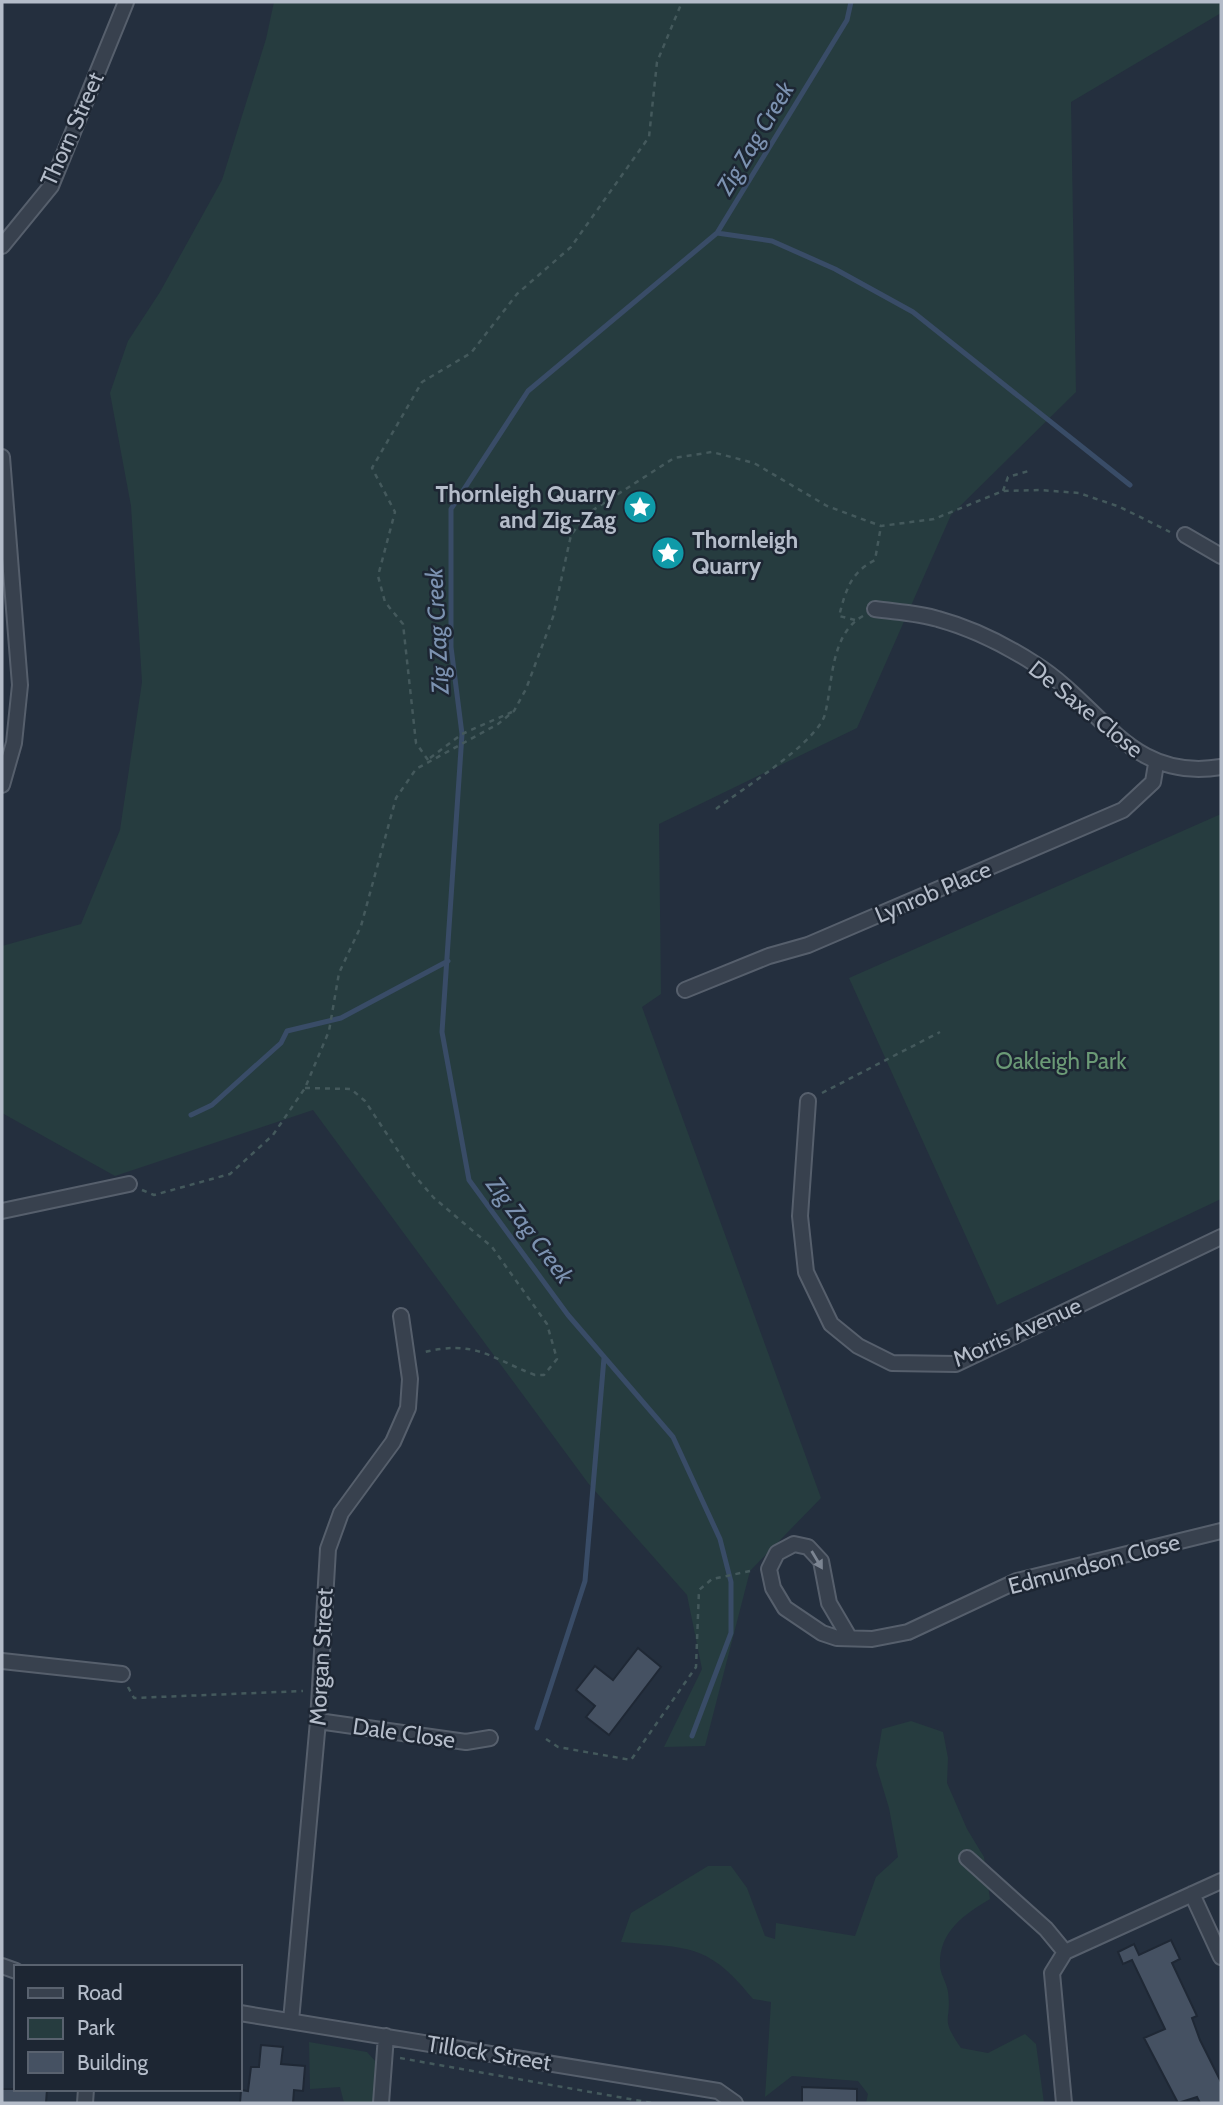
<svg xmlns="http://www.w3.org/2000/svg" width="1223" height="2105" viewBox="0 0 1223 2105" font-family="Cabin,sans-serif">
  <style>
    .green { fill: #263c3f }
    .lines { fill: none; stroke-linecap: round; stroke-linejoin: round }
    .stream { stroke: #394c67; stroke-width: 5 }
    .building { fill: #455162; stroke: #1f2835; stroke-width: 2 }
    .minor-casing { stroke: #565f6c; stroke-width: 18 }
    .path { stroke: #44595c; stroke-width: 2.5; stroke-dasharray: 5 5; stroke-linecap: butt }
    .minor { stroke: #38414e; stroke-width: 14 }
    .oneway { fill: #7c8592 }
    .labels { text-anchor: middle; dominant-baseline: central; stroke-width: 5; stroke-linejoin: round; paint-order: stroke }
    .street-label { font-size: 23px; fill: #b4bcc9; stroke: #1d2633 }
    .poi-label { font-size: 23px; font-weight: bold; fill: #b4bcc9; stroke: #1d2633; text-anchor: end }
    .park-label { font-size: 23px; fill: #6b9a76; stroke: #1d2633 }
    .water-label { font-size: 24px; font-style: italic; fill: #7c92b1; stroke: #1d2633 }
  </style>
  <rect width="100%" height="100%" fill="#242f3e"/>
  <path class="green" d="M274,2H1221V13L1071,102L1076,392L951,515L857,728L659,824L661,994L642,1007L821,1498L750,1571L705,1746L664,1747L702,1669L687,1595L588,1483L313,1110L115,1176L2,1113V946L81,924L120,830L142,682L131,506L110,393L128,341L160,292L222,180L266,39Z
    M1221,814V1199L997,1305L849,978Z
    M911,1721L943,1732L948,1758L947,1783L967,1829L984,1857L990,1899C963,1915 939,1932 940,1965C940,1974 947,1983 948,1992C952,2023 939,2016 961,2048L988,2053L1025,2034L1036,2044L1044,2103H866L868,2094L858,2081L792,2076L765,2097L771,2002L753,1999C708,1943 689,1948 621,1942L631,1913L708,1866H731L747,1888L765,1936L775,1939L776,1923L855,1936L876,1877L898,1857L889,1808L876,1765L882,1729Z
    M309,2042L367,2052L376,2062L373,2103H344L340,2087L310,2089Z"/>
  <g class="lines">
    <path class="stream" d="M717,233L772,241L835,269L913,312L1130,485
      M191,1115L212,1105L281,1043L287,1031L341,1018L448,961
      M537,1728L585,1581L604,1358
      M692,1736L731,1633V1582L720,1539L673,1437L568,1315L469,1180L442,1032L462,734L451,647V509L528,391L717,233L847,20L851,2"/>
  </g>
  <path class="building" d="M638,1648L661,1667L609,1735L586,1717L595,1706L576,1690L595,1666L613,1680Z
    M1171,1940L1180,1959L1172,1963L1197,2016L1192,2018L1200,2040L1221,2082V2103H1200L1197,2097L1178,2103L1144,2038L1165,2029L1132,1960L1123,1964L1118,1952L1134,1944L1139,1955Z
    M261,2045L283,2047L281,2064L305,2066L303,2091L294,2090L293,2103H240L241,2090L248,2091L251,2067H259Z
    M802,2087L857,2089V2103H802Z
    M2,2089H47L46,2103H2Z"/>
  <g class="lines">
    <defs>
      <path id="minor" d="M2,246L51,186L126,2
        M2,457L20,685L14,743L2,785
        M1185,535L1221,556
        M875,609C896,612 918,613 938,619C971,628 1007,646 1035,664C1103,707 1129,782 1221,767
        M685,990L769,956L808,945L1123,810L1153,782L1156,764
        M808,1101L800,1216L806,1272L831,1324L858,1346L892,1363L956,1364L1221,1237
        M2,1211L129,1184
        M849,1637L829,1603L821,1561L808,1547L794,1544L777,1553L769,1569L773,1588L785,1608L822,1633L837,1638L872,1639L908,1632L1017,1581L1221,1531
        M2,1661L122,1674
        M318,1721L466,1742L490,1738
        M967,1858L1046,1929L1065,1952
        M1192,1894L1221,1957
        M2,1966L16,1971
        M240,2013L718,2091L735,2103
        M291,2021L318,1721L328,1549L341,1513L393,1442L408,1408L410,1379L401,1316
        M85,2103L86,2089
        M381,2103L386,2036
        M1064,2103L1052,1973L1065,1952L1221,1881"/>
    </defs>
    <use href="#minor" class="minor-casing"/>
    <path class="path" d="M1003,491L1008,477L1032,470
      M855,620L839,616C846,590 850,573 875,560L881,526
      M430,758L462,734L512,712
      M428,760L416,743L403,624L385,602L378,576L395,512L372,468L422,382L471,353L517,294L571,247L649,137L657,62L682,2
      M716,809C742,789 818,742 825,714C833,683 830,634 863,616
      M305,1088L351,1089L365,1101L414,1175L434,1198L492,1247L547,1324L557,1359L544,1375H535C488,1357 475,1339 421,1353
      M822,1093L940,1032
      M142,1190L154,1195L230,1174L273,1135L305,1088L329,1031L339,973L361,926L396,798L416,769L498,724L514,711L526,689L553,617L571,535L587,514L674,458L712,452L754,463L827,506L881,526L934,519L1003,491L1040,490L1079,493L1120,507L1170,532
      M128,1687L134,1698L303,1691
      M546,1739L558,1747L631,1760L696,1667L699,1590L712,1579L755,1570
      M400,2058L652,2103"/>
    <use href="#minor" class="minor"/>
  </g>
  <defs><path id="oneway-solid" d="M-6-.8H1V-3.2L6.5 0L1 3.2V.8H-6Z" transform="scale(1.75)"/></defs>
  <use class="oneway" href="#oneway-solid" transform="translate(817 1560) rotate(59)"/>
  <defs>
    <symbol id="sight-disc" viewBox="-11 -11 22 22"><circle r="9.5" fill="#0f9aa8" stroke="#1d2633"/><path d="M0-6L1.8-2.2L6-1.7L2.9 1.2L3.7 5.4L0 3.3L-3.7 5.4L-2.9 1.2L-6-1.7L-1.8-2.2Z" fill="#fff"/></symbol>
  </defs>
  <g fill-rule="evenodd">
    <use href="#sight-disc" x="621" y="488" width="38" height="38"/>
    <use href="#sight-disc" x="649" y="534" width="38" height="38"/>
  </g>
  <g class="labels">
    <g class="street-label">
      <text transform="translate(72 129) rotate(-66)">Thorn Street</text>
      <text transform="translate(1086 709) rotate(39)">De Saxe Close</text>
      <text transform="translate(933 892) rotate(-23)">Lynrob Place</text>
      <text transform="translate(1017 1332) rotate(-24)">Morris Avenue</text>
      <text transform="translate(1094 1564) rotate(-15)">Edmundson Close</text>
      <text transform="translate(321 1657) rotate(-87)">Morgan Street</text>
      <text transform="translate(404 1733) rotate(8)">Dale Close</text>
      <text transform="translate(489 2053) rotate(9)">Tillock Street</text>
    </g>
    <g class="poi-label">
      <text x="616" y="494">Thornleigh Quarry<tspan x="616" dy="26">and Zig-Zag</tspan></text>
      <text x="692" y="540" text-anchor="start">Thornleigh<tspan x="692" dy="26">Quarry</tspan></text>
    </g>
    <g class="park-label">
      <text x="1061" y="1061">Oakleigh Park</text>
    </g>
    <g class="water-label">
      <text transform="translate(755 138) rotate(-59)">Zig Zag Creek</text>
      <text transform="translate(437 631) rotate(-93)">Zig Zag Creek</text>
      <text transform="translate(530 1230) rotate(53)">Zig Zag Creek</text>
    </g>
  </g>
  <rect width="1223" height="2105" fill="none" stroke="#b4bcc9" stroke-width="7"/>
  <rect x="14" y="1965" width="228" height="126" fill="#1d2633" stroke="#59626f" stroke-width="2"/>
  <rect x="28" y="1988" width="35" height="10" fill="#38414e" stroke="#59626f" stroke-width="2"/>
  <text x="77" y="2000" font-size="21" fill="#b4bcc9">Road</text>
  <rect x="28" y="2018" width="35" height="21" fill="#263c3f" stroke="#59626f" stroke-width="2"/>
  <text x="77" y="2035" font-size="21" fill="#b4bcc9">Park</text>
  <rect x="28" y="2052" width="35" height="21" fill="#455162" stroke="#59626f" stroke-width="2"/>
  <text x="77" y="2070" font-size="21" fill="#b4bcc9">Building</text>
</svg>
